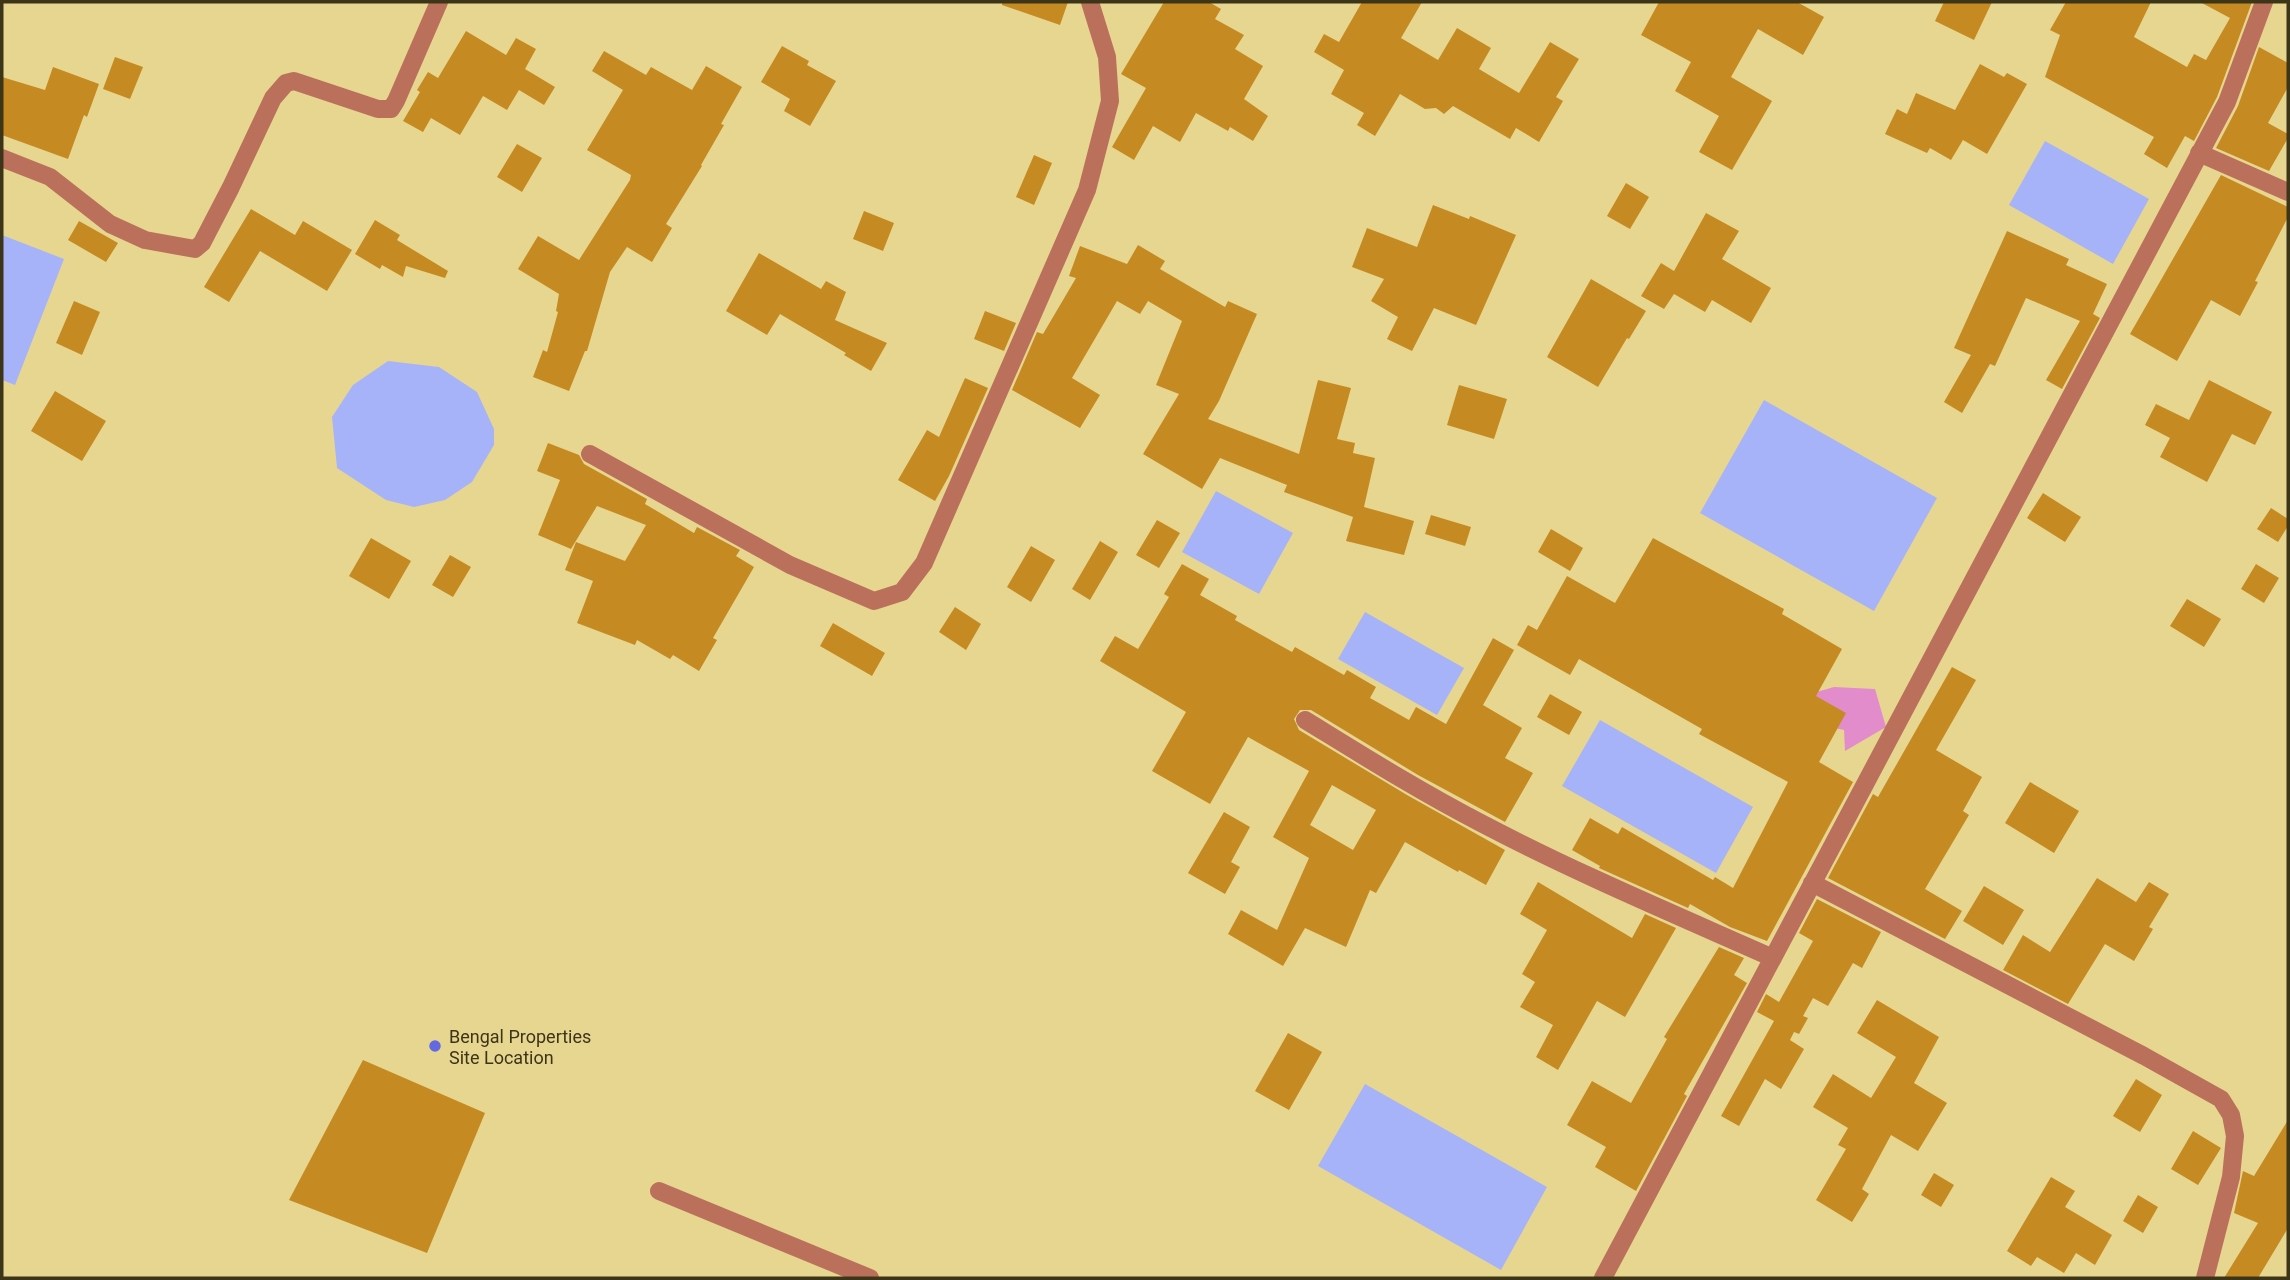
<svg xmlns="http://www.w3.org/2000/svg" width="2290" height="1280" viewBox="0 0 2290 1280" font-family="Roboto,sans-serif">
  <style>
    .green { fill: #e28ccc }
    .water { fill: #a7b3f8 }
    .building { fill: #c58b22; fill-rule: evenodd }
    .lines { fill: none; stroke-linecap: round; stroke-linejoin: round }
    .minor { stroke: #bb705b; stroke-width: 18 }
    .poi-dot { fill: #6269e1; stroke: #e7d690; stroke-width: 2.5 }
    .labels { text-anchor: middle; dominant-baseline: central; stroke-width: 5; stroke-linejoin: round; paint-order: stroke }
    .poi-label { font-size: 18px; fill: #3c3518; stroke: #e7d690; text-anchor: start }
  </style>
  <rect width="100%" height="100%" fill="#e7d690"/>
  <path class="green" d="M1834,687L1875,689L1886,727L1845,751L1844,730L1802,721L1813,693Z"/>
  <path class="water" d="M2045,141L2149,199L2113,264L2009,205Z
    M2,235L64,259L15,385L2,380Z
    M388,361L439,367L477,392L494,429V445L472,482L445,500L414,507L386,500L337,468L332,417L353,385Z
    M1764,400L1937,498L1874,611L1700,513Z
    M1216,491L1293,533L1259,594L1182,552Z
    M1365,612L1464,668L1437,715L1338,659Z
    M1600,720L1753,807L1716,873L1562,786Z
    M1365,1084L1547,1187L1501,1270L1318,1166Z"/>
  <path class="building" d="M1002,2H1068L1060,25L1002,5Z
    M1164,2H1209L1221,9L1215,19L1244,35L1235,49L1263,66L1244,99L1268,116L1253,141L1230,127L1228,131L1196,113L1180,142L1153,126L1134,160L1112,147L1146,88L1121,74Z
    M1362,2H1422L1401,38L1438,60L1457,28L1491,48L1479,69L1519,93L1550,42L1579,59L1556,97L1563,101L1539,142L1516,128L1510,139L1453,106L1444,114L1436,108L1425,109L1400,94L1375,136L1357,125L1364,113L1331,94L1344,70L1314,52L1324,34L1339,42Z
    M1659,2H1797L1824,17L1803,55L1758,29L1731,77L1772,101L1732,170L1699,152L1719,116L1675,91L1691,62L1641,35Z
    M1944,2H1992L1974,40L1935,21Z
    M2066,2H2151L2134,37L2187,67L2194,54L2206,60L2230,18L2200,2H2252L2217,97L2194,141L2185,136L2167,168L2144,154L2154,137L2045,77L2060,35L2050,30Z
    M466,31L506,55L516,38L536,49L525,69L555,87L544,105L519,90L507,110L483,96L460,135L431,118L423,132L403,121L420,92L417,90L428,72L438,78Z
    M782,46L809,61L807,65L836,81L810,126L784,111L790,99L761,82Z
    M2259,47L2288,63V87L2268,123L2288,134V138L2269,171L2216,148L2238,106Z
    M604,51L646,75L651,67L692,90L706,66L742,87L721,124L724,125L701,165L702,166L666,224L672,228L652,262L627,247L610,272L587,351H585L569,391L533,377L543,350L547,352L558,312L556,311L559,294L518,269L538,236L579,260L630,180L631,175L587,150L623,90L592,71Z
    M115,57L143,67L130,99L103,89Z
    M1980,64L2004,77L2007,73L2027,84L1987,154L1963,140L1951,160L1930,148L1927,153L1885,134L1897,109L1907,114L1916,93L1955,110Z
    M53,67L99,84L87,117L84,115L68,159L2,135V77L45,90Z
    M517,144L542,158L522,192L497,177Z
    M1034,155L1052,163L1034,205L1016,197Z
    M2221,175L2288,207V217L2255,281L2258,282L2240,316L2211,300L2177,361L2130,334Z
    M1626,183L1649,197L1630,229L1607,216Z
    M1433,205L1469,219L1470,216L1516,235L1476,325L1434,308L1412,351L1387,339L1398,317L1371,301L1384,279L1352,267L1367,228L1417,247Z
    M251,209L295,235L303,221L352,250L327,291L260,251L229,302L204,287Z
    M864,211L894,223L883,251L853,239Z
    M1706,213L1739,231L1722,259L1771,288L1751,323L1712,300L1705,312L1674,294L1664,309L1641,296L1661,263L1674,271Z
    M375,220L400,235L397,240L448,271L445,278L406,266L403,277L382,265L380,269L355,254Z
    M79,221L118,243L106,262L68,240Z
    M2007,231L2069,259L2066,265L2107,284L2093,314L2100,318L2062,389L2046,380L2080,321L2026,298L1995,366L1990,364L1962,413L1944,402L1971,355L1954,348Z
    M1138,245L1165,261L1160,269L1225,307L1228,301L1257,314L1219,401L1208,419L1299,454L1318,380L1351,388L1337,439L1355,443L1353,453L1375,458L1364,507L1414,521L1404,555L1346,541L1353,517L1284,492L1287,485L1220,458L1202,489L1143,454L1179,394L1156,385L1182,321L1148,301L1140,314L1117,301L1072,378L1100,395L1080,428L1012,390L1037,332L1043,334L1076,278L1069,276L1080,246L1127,264Z
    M759,253L821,289L826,281L846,292L835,320L887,343L871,371L844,355L846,353L780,314L767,335L726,311Z
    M1591,279L1646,311L1629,339L1627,338L1598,387L1547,357Z
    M74,301L100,312L82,355L56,343Z
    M985,311L1016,323L1004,351L974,339Z
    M965,378L988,388L949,476L935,501L898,480L927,430L939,437Z
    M2209,380L2272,412L2255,445L2232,434L2207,482L2160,457L2170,438L2145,425L2156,404L2189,420Z
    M1459,385L1507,399L1494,439L1447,425Z
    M55,391L106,421L82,461L31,431Z
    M548,443L579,455L584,464L647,499L645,504L694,533L697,527L740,550L736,556L754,567L713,638L717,640L699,671L673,655L670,659L637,640L635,645L577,623L593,581L565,570L576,542L625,561L646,525L597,506L571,549L538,535L560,480L537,471Z
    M2043,493L2081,517L2065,542L2027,518Z
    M2271,508L2288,519V526L2278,542L2257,529Z
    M1431,515L1471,527L1465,546L1425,534Z
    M1157,520L1180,533L1159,568L1136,555Z
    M1551,529L1583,548L1570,571L1538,552Z
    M371,538L411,561L389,599L349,576Z
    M1653,538L1784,609L1782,614L1842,649L1816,696L1846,713L1819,762L1853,782L1767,941L1730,927L1690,904L1688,908L1599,868L1600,866L1572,850L1590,818L1618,834L1622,827L1713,880L1715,877L1733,888L1788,782L1699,734L1702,729L1579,659L1570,675L1517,645L1528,625L1537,630L1567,576L1615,603Z
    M1100,541L1118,552L1090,600L1072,589Z
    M1031,546L1055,560L1031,602L1007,587Z
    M450,555L471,567L453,597L432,585Z
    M1182,564L1209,579L1200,595L1237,616L1235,620L1292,652L1295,647L1344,675L1347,670L1376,687L1370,698L1409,720L1416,707L1446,724L1493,638L1514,650L1483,705L1522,728L1505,758L1533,773L1505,822L1418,775L1311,710H1300L1294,719L1299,730L1407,795L1505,850L1486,885L1459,870L1458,872L1405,842L1376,893L1370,890L1346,947L1305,928L1283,966L1228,934L1241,910L1277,930L1309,858L1273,837L1309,771L1248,737L1210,804L1152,771L1186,712L1100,661L1115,636L1138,649L1169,597L1164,594ZM1332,785L1376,810L1353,850L1310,825Z
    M2256,564L2279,578L2264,603L2241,589Z
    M2187,599L2221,619L2204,647L2170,626Z
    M955,607L981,624L966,650L939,632Z
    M833,623L885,653L872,676L820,646Z
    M1952,667L1976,680L1936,750L1982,777L1963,811L1969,815L1925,889L1962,911L1945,939L1828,878L1873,794L1878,797Z
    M1550,694L1582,712L1569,735L1537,717Z
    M2030,782L2079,811L2054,853L2005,823Z
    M1224,812L1250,827L1231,862L1240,867L1225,894L1188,873Z
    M2097,878L2136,902L2149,882L2169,894L2149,927L2153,929L2134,961L2105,944L2068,1004L2003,970L2023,935L2050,952Z
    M1538,882L1632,938L1645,914L1676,928L1625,1017L1597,1001L1558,1070L1536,1057L1553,1025L1520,1007L1535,982L1522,974L1547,930L1520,914Z
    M1984,886L2024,910L2003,945L1963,921Z
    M1817,899L1881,932L1862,968L1853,963L1828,1006L1813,998L1803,1016L1808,1018L1799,1034L1794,1032L1790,1040L1804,1049L1781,1089L1765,1079L1739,1126L1721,1116L1774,1021L1757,1012L1766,994L1779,1002L1813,941L1799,933Z
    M1719,947L1744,958L1734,975L1747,983L1684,1094L1687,1096L1636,1191L1595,1167L1606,1147L1567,1125L1592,1081L1631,1103L1667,1039L1664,1037Z
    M1877,1000L1939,1037L1914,1083L1947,1103L1918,1151L1891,1135L1862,1189L1869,1194L1852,1222L1816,1200L1846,1149L1838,1145L1848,1128L1813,1107L1833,1074L1871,1098L1896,1057L1857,1033Z
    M1288,1033L1322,1052L1289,1110L1255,1091Z
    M363,1060L485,1113L427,1253L289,1200Z
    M2136,1079L2162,1095L2140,1132L2113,1116Z
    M2288,1120V1228L2258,1278H2224L2258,1223L2234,1213L2243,1171L2254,1176Z
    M2193,1131L2221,1148L2198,1185L2171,1169Z
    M1934,1173L1954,1185L1941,1207L1921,1195Z
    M2051,1177L2075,1191L2065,1207L2112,1235L2095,1265L2076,1253L2064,1273L2037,1257L2031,1266L2007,1251Z
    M2138,1195L2158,1207L2143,1233L2123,1221Z"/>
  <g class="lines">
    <path class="minor" d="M2199,153L2288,192
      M2,158L50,177L110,224L145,240L195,249L202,243L231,187L273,98L286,83L294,81L378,109H391L396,101L439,2
      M590,454L790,565L874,601L902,592L924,563L1087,190L1110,101L1107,57L1090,2
      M1305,720C1362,755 1419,791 1479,822C1574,872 1674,914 1773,958
      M1812,883L2144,1056L2221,1099L2231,1115L2235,1136L2231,1177L2205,1278
      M659,1191L870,1278
      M1603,1278L2227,102L2264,2"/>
  </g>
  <circle class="poi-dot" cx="435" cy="1046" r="7"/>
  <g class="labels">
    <g class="poi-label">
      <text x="449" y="1036">Bengal Properties<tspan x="449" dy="21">Site Location</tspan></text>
    </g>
  </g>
  <rect width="2290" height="1280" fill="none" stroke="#3c3518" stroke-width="7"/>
</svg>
